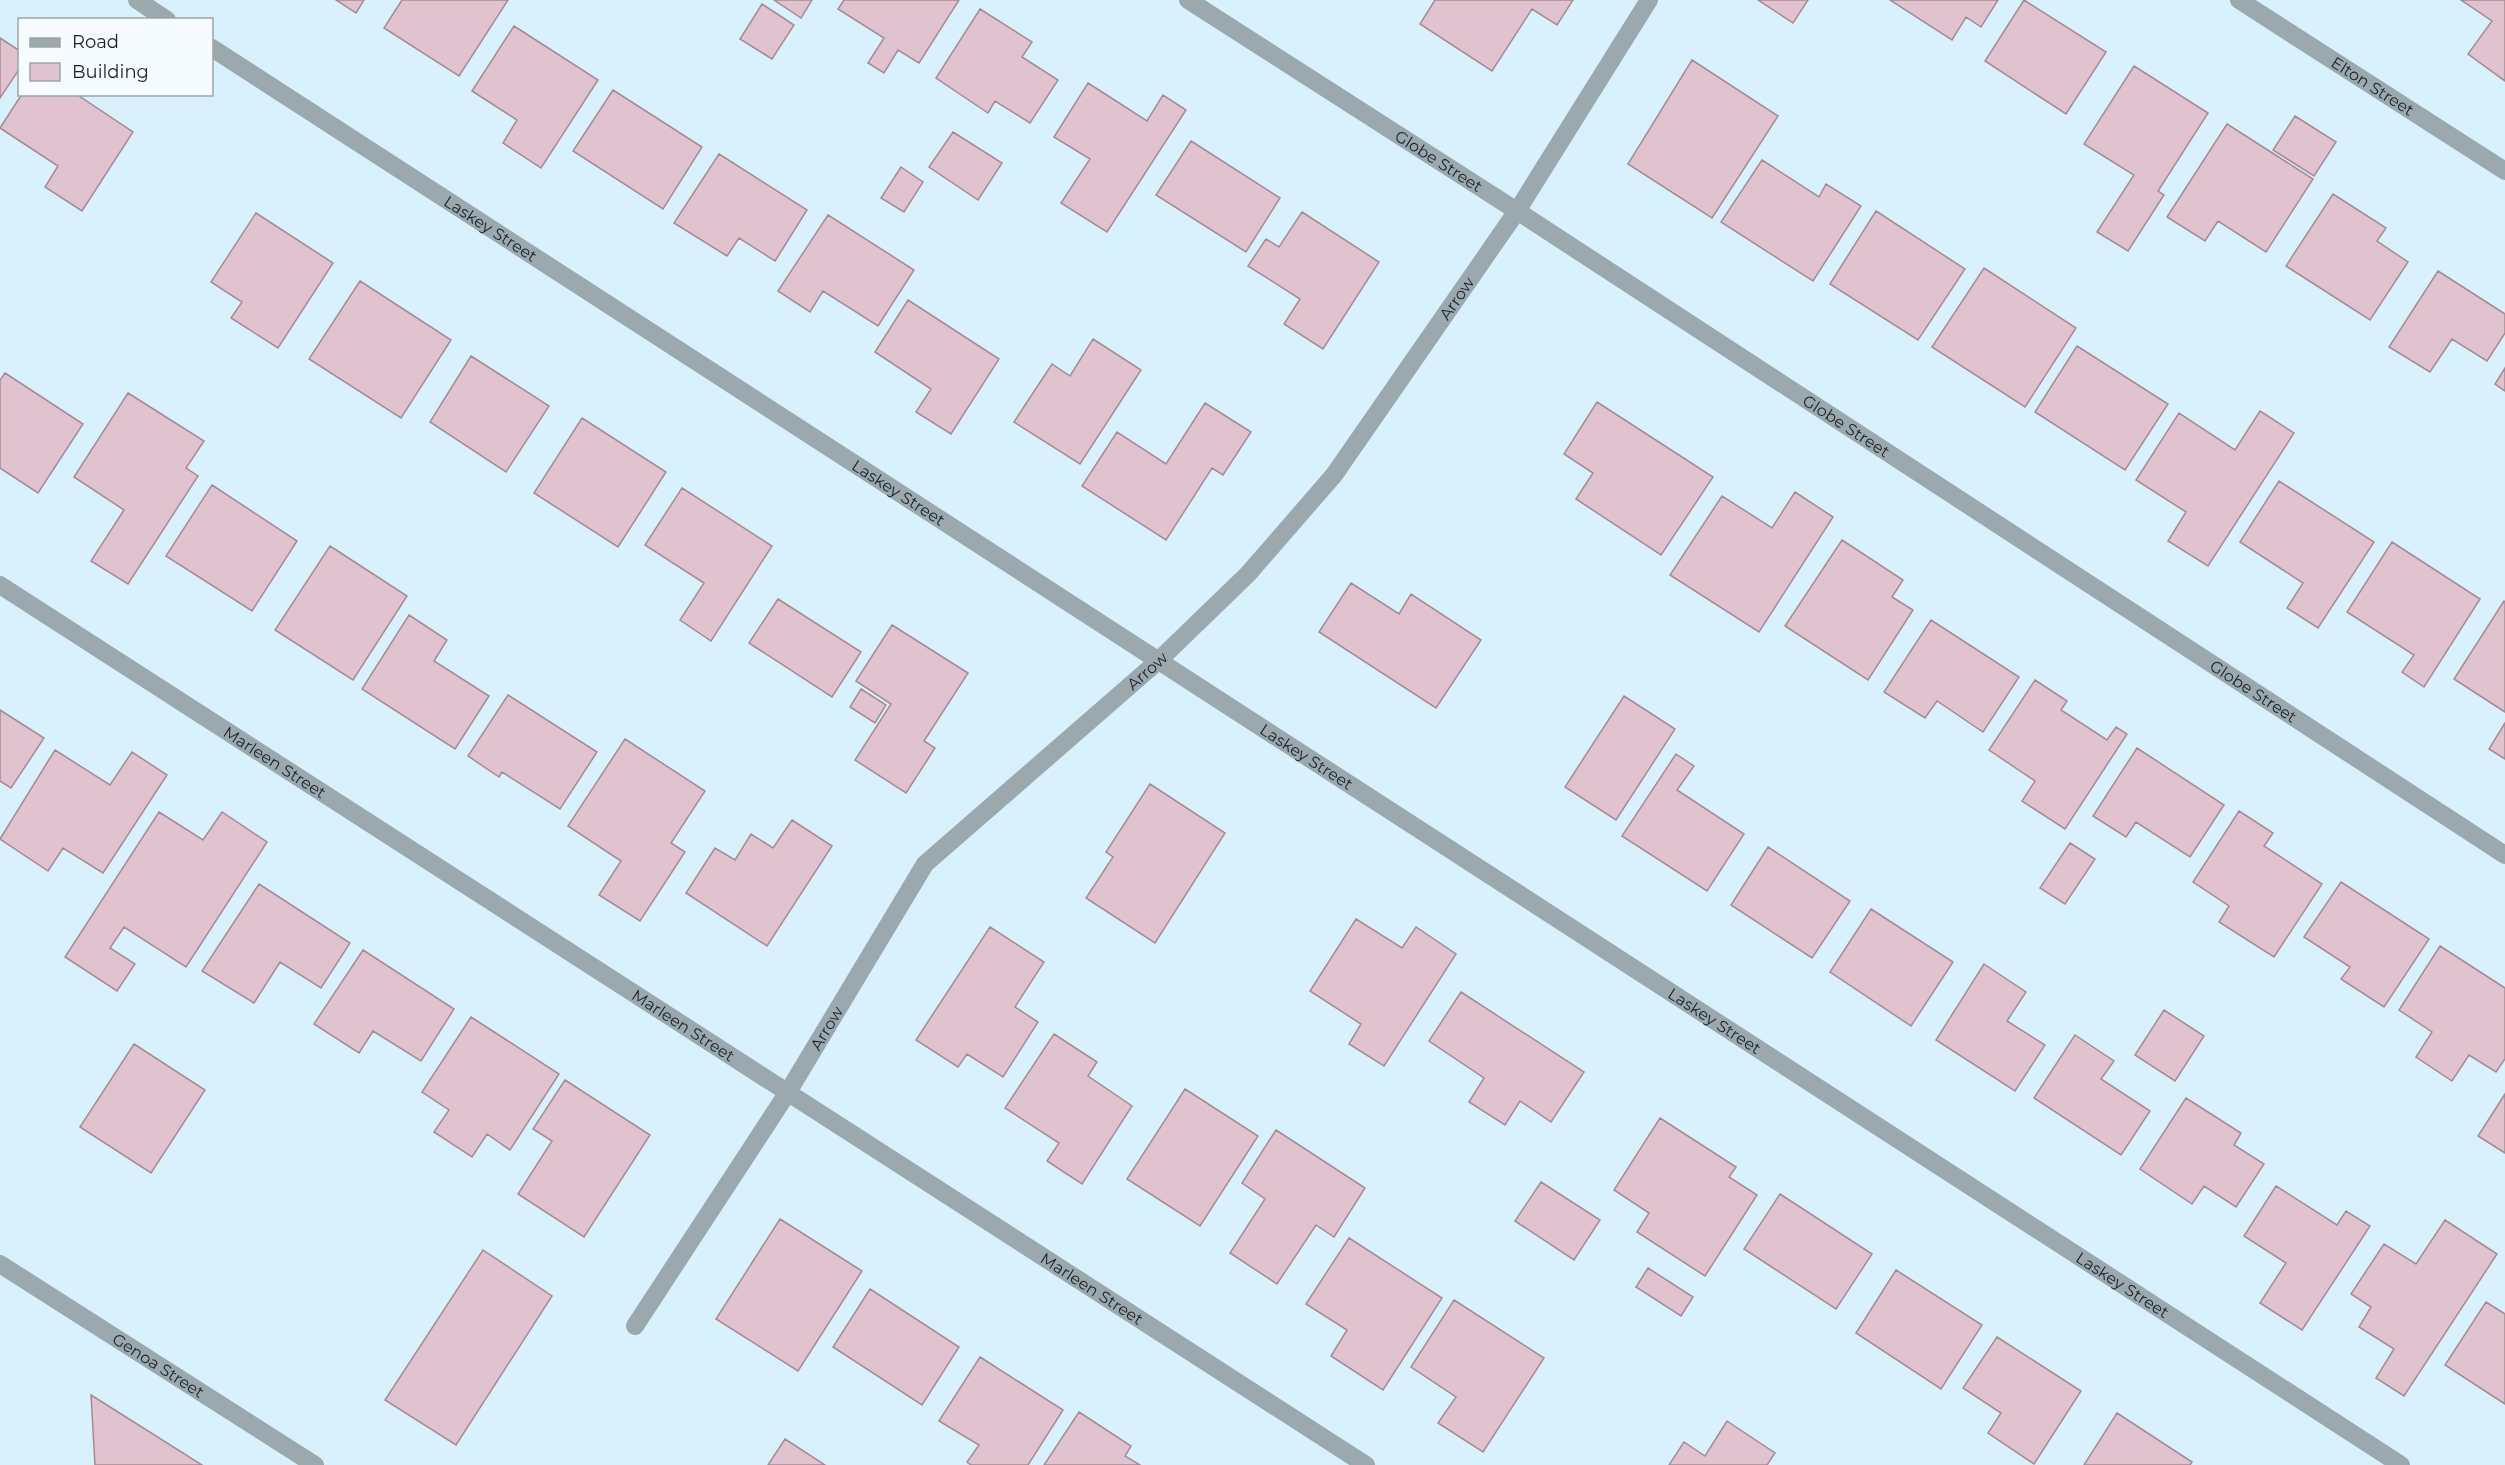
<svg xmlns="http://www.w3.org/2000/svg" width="2505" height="1465" viewBox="0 0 2505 1465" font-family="Montserrat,sans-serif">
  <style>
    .building { fill: #e0c3ce; stroke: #a58a94; stroke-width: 1.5 }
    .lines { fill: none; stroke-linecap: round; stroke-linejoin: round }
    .minor { stroke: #9ba8ae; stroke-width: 18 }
    .tertiary { stroke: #9ba8ae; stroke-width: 18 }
    .labels { text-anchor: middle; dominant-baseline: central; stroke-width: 5; stroke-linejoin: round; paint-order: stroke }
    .street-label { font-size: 16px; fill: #182328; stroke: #f5fbfe }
  </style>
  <rect width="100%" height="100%" fill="#d9f1fc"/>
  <path class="building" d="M336,0H364L356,13Z
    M402,0H508L459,76L384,28Z
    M774,0H812L801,18Z
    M844,0H959L919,63L898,50L884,73L868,63L884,38L838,9Z
    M1435,0H1573L1557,25L1532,9L1492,71L1420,24Z
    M1758,0H1808L1793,23Z
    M1890,0H1998L1981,27L1966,17L1952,40Z
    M2024,0L2106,52L2066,114L1985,61Z
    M2461,0H2505V81L2468,54L2492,21Z
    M762,4L794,25L772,59L740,39Z
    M980,9L1032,42L1022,57L1058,80L1030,123L995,101L988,113L936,78Z
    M514,26L598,80L541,168L503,143L517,120L472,91Z
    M0,38L20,51V68L0,98Z
    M1692,60L1778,116L1712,218L1628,164Z
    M2134,66L2208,113L2158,191L2164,195L2128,251L2097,232L2134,175L2084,144Z
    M1088,83L1147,121L1163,95L1186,110L1107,232L1061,203L1090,159L1054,137Z
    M613,90L702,147L663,209L573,151Z
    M22,94H76L133,132L82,211L45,187L58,166L0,128Z
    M2295,116L2336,142L2314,176L2273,150Z
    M2227,124L2313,179L2266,252L2218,221L2205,241L2167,217Z
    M953,132L1002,163L978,200L929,167Z
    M1191,141L1280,198L1246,252L1156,195Z
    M719,154L807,210L775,261L739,238L727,256L674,223Z
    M1762,160L1819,197L1826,184L1861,206L1813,281L1721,222Z
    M901,167L923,182L904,212L881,198Z
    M2333,194L2386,228L2377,241L2408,262L2370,320L2286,266Z
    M1876,211L1965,269L1918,340L1830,284Z
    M1302,212L1379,262L1323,349L1284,324L1300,299L1248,266L1266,239L1279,247Z
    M256,213L333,263L278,348L231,318L242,302L211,282Z
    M828,215L914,270L878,326L823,291L810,312L778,291Z
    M1984,268L2076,328L2025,407L1932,347Z
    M2438,271L2505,314V333L2487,361L2452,339L2430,372L2389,347Z
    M360,281L451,340L401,418L309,359Z
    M908,300L999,359L951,434L916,412L931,389L875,352Z
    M1093,339L1141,370L1080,464L1014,422L1052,364L1070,376Z
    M2077,346L2168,404L2125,470L2035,412Z
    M471,356L549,406L506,472L430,422Z
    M2505,368V391L2495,384Z
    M5,373L83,424L38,493L0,468V380Z
    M128,393L204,441L186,468L198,476L128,584L91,561L124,510L74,477Z
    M1597,402L1713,477L1661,555L1576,499L1593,473L1564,454Z
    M1205,403L1251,432L1223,475L1212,468L1166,540L1082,486L1117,432L1166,464Z
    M2260,411L2294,433L2208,566L2168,541L2186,512L2136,480L2179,413L2235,450Z
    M582,418L666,472L618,547L534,493Z
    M2279,481L2374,542L2318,628L2287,608L2303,583L2240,542Z
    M212,485L297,541L252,611L166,556Z
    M682,488L772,546L711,641L680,620L704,583L645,545Z
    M1795,492L1833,517L1759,632L1670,575L1722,496L1772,528Z
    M1842,540L1903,580L1892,597L1913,610L1868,680L1785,626Z
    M2392,542L2480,599L2424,687L2402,672L2414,655L2347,612Z
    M330,546L407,596L353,680L275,630Z
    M1351,583L1399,614L1411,594L1481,640L1436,708L1319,632Z
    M778,599L861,652L832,697L749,643Z
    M2504,601L2505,602V712L2454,679Z
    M409,615L447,640L434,661L489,696L455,749L362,689Z
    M1931,620L2019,677L1983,732L1937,701L1925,718L1884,692Z
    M892,625L968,673L924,741L935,748L906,793L855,760L891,704L856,681Z
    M2035,680L2067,701L2061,710L2107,740L2116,727L2127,734L2065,829L2022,801L2035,781L1989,750Z
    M861,689L886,705L875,723L850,707Z
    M508,695L597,752L560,809L502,772L499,777L468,756Z
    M1624,696L1675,729L1616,820L1565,787Z
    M0,710L44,738L11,788L0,781Z
    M2505,723V759L2489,749Z
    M625,739L705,791L671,843L685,852L640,921L599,895L621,861L568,826Z
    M2137,748L2224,805L2190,857L2136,822L2126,837L2093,816Z
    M55,750L110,785L132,752L167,775L103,873L63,848L48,871L0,839Z
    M1676,754L1694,766L1677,790L1744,834L1707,891L1622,836Z
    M1150,784L1225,833L1155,943L1086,898L1113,857L1106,852Z
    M2239,811L2273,833L2264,846L2322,884L2274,957L2219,922L2229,906L2193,882Z
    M159,812L203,840L222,812L267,842L186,967L124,927L110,948L135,964L117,991L65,957Z
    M792,820L832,846L767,946L686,893L715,848L735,860L751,834L773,848Z
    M2070,843L2095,859L2065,904L2040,888Z
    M1768,847L1850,901L1812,958L1731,905Z
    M2341,882L2429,939L2384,1007L2341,979L2350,967L2304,937Z
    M259,884L350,943L321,988L280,962L254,1003L202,971Z
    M1871,909L1953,962L1911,1026L1830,972Z
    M1356,919L1402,948L1416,927L1456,954L1384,1066L1349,1044L1361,1024L1310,991Z
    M990,927L1044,962L1015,1007L1038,1022L1003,1077L967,1054L958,1067L916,1040Z
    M2440,946L2505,988V1059L2496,1072L2469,1055L2452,1081L2416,1057L2432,1032L2399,1010Z
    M363,950L454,1009L421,1061L373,1031L359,1053L314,1024Z
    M1984,964L2026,992L2007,1021L2045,1045L2015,1091L1936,1040Z
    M1461,992L1584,1072L1551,1122L1520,1101L1505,1125L1469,1102L1484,1078L1429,1041Z
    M2164,1010L2204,1036L2175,1081L2135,1055Z
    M471,1017L559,1074L510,1150L487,1134L472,1157L434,1132L449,1110L422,1092Z
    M1054,1034L1097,1062L1088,1076L1132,1106L1082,1184L1047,1161L1059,1143L1005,1108Z
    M2075,1035L2114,1061L2101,1079L2150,1111L2121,1155L2034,1098Z
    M134,1044L205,1090L151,1173L80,1127Z
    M565,1080L650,1135L584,1237L518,1194L552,1141L533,1129Z
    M1185,1089L1258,1136L1200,1226L1127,1179Z
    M2505,1094V1153L2478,1136Z
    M2186,1098L2241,1133L2234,1145L2264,1164L2236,1207L2204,1186L2192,1204L2140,1169Z
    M1660,1118L1736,1167L1729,1177L1757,1195L1705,1276L1637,1232L1649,1213L1614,1190Z
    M1276,1130L1365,1188L1334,1237L1316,1225L1277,1284L1230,1253L1265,1199L1242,1183Z
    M1541,1182L1600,1220L1574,1260L1515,1221Z
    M2276,1186L2337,1225L2346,1211L2370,1226L2302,1330L2260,1303L2286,1263L2244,1236Z
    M1780,1194L1872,1254L1836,1309L1744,1249Z
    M780,1219L862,1271L798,1371L716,1319Z
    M2445,1220L2497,1254L2404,1396L2376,1378L2394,1349L2359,1327L2371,1307L2351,1294L2384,1244L2416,1264Z
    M1349,1238L1442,1298L1383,1390L1331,1356L1347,1330L1306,1304Z
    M483,1250L552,1296L456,1445L385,1400Z
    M1648,1268L1693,1297L1681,1316L1636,1287Z
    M1896,1270L1982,1325L1941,1389L1856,1333Z
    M870,1289L959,1347L922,1405L833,1347Z
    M1454,1300L1544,1358L1483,1452L1438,1423L1456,1397L1411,1367Z
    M2486,1302L2505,1314V1404L2445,1365Z
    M1997,1337L2081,1391L2034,1464L1988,1433L2001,1413L1963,1388Z
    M980,1357L1063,1410L1028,1465H971L967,1462L979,1445L939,1421Z
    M91,1395L202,1465H95Z
    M1079,1412L1131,1446L1125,1456L1140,1465H1044Z
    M2117,1413L2192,1462L2190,1465H2084Z
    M1727,1421L1775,1453L1767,1465H1669L1684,1442L1705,1456Z
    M785,1439L825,1465H768Z"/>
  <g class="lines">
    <g class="minor">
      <path d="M137,0L167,20"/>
      <path id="s1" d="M1188,0L1517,211L2505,855"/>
      <path id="s2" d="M212,48L2401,1465"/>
      <path id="s3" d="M0,585L1366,1465"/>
      <path id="s4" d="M0,1264L315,1465"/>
      <path id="s5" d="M635,1326L788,1092L925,864L1157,662L1248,574L1334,475L1517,211L1649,0"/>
    </g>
    <path class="tertiary" id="s6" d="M2239,0L2505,171"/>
  </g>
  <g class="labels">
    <g class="street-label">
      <text stroke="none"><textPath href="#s6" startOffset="159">Elton Street</textPath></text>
      <text stroke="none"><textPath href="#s1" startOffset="298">Globe Street</textPath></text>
      <text stroke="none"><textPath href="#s2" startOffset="332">Laskey Street</textPath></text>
      <text stroke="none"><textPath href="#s5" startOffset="1326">Arrow</textPath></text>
      <text stroke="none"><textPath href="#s1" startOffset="784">Globe Street</textPath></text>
      <text stroke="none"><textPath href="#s2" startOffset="818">Laskey Street</textPath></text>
      <text stroke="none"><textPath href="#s5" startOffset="840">Arrow</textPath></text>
      <text stroke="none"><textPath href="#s1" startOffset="1270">Globe Street</textPath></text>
      <text stroke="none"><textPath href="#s2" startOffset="1304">Laskey Street</textPath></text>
      <text stroke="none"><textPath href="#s3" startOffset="327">Marleen Street</textPath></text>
      <text stroke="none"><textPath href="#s2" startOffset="1790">Laskey Street</textPath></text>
      <text stroke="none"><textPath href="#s3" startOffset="813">Marleen Street</textPath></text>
      <text stroke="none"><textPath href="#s5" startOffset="354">Arrow</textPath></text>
      <text stroke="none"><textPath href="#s2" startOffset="2276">Laskey Street</textPath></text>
      <text stroke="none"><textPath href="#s3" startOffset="1299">Marleen Street</textPath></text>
      <text stroke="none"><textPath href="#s4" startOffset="188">Genoa Street</textPath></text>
    </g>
  </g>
  <rect x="18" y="18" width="195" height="78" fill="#f5fbfe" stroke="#9da5a8" stroke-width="1.5"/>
  <rect x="30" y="38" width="30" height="9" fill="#9ba8ae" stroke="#9da5a8" stroke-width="1.5"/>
  <text x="72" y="48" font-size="18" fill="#182328">Road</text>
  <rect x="30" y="63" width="30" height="18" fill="#e0c3ce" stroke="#9da5a8" stroke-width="1.5"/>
  <text x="72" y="78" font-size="18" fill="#182328">Building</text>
</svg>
